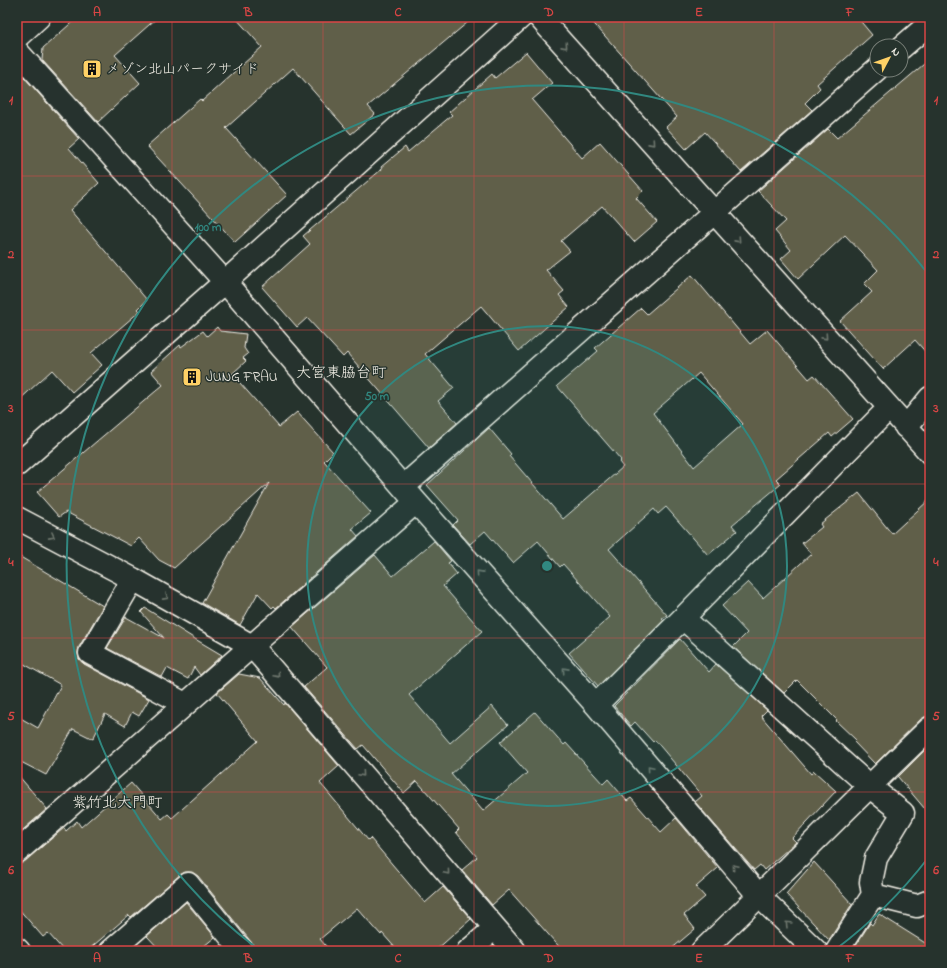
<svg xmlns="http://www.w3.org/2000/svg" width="947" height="968" viewBox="0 0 947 968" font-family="'Indie Flower','Klee One',sans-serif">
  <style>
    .building { fill: #605e4a; stroke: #f4f1e8; fill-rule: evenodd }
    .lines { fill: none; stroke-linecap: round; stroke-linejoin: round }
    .minor-casing { stroke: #f4f1e8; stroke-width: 25 }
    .minor { stroke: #26332d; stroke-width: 22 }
    .oneway { stroke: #6e766e }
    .grid { fill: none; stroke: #da4645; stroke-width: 1; stroke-opacity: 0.55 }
    .ring { fill: none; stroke: #318880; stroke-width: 2 }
    .labels { text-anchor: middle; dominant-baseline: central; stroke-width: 3; stroke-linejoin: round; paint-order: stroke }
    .poi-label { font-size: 14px; fill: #f4f1e8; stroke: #26332d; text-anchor: start }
    .neighbourhood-label { font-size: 15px; fill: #f4f1e8; stroke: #26332d }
    .centre { fill: #318880; stroke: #26332d; stroke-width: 2 }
    .ring-label { font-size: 12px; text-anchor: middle; font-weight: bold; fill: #318880; stroke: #26332d; stroke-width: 3; stroke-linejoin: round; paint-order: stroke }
    .neatline { fill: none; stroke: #da4645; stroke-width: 1.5 }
    .grid-label { font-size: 13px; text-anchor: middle; font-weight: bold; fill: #da4645 }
  </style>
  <rect width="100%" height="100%" fill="#26332d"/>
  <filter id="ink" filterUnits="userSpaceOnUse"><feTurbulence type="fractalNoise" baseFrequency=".025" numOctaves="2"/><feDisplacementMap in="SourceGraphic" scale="8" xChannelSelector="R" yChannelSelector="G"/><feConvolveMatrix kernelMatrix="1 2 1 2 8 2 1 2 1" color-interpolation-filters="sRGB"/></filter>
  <g filter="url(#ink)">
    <path class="building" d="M78,17H158L115,55L140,83L98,122L42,60L43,48Z
      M235,17H474L368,106L375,114L351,134L293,68L226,128L287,195L235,242L147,146L200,99L202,101L262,47Z
      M588,17H857L872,35L817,84L820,88L805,103L812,110L741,172L705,132L686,149L666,127L677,117Z
      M526,52L552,83L532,100L582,158L600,142L643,191L636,198L657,222L634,242L602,206L561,241L570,251L546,270L564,291L559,295L569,307L519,351L481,306L425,354L454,388L438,401L457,423L429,448L347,353L343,357L307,318L297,327L262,287L310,244L303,236L382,169L381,167L405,147L408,152L452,115L449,112L492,74L495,78Z
      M930,59V357L915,340L883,369L840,321L872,292L864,284L878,270L845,235L798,279L781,259L791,250L775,231L786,221L758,191L828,129L837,138Z
      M17,77H24L79,139L69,148L99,183L70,210L147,300L138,309L140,311L91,353L102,365L72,392L52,370L17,402Z
      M692,275L750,344L767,330L809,379L814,375L853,419L832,437L829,433L776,479L781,484L732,525L737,531L708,555L666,507L658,514L654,509L609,549L667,615L662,618L664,620L598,686L569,653L610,617L563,564L560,567L538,541L513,563L485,531L470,544L453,525L458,520L427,485L489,428L511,454L509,456L563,519L623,467L619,462L621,460L557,386L598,351L595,348L641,308L647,314ZM699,373L743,424L694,467L653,413Z
      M217,327L220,331L246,334L244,348L248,354L243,358L246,361L232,374L279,427L297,412L333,452L324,461L371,513L352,529L358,536L276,608L274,606L272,608L258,593L240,625L202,603L269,483L174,568L159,560L139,538L131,546L66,512L59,517L37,492L163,385L151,371L180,345L181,347L203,331L207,336Z
      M859,493L892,534L930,499V716H927L921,719L875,764L854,742L856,740L836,721L837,720L797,680L784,693L733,647L747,633L722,606L748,582L763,598L811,554L802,543L822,527L820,524Z
      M434,541L451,561L448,563L457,574L443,586L482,631L409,695L450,743L492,706L508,725L451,774L483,811L527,773L500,742L535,712L564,745L566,743L603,784L608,779L627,801L631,798L661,832L676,818L718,868L696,887L705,897L684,915L695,929L669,951H563L509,890L492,905L462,870L477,857L456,832L459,829L417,781L404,793L363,745L358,749L304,687L327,667L292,627L375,555L393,576Z
      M17,555L103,606L79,647L78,653L79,659L84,664L149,699L139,716L132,712L125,726L105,714L93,739L73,729L46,775L17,760V716L38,728L61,685L17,660Z
      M145,608L195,639L222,655L200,675L194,667L188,679L167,668L162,677L107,648L126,617L164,638L141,612Z
      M680,639L709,672L716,664L767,710L761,716L811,774L814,771L836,791L792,838L796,842L764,870L760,865L754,870L695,802L702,796L655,740L653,742L635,722L631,726L614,706Z
      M239,674L260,678L284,705L285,703L339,766L320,783L368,840L370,838L425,903L443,887L471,919L435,951H398L382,933L381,935L357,908L320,939L330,951H254L252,943L198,876L192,872H185L180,875L131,917L129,915L87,951H64L48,933L43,937L17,907V864L25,861L64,828L66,831L77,821L81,827L131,783L162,819L168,814L172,818L258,741L217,693Z
      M930,745V815L898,777Z
      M17,774L47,809L17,835Z
      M814,862L852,904L829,940L786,894Z
      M186,902L215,937L198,951H161L147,936Z
      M879,914L930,946V951H852L870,923L872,925Z"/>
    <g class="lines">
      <defs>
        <path id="minor" d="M539,17L930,453
          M17,37L39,17
          M901,48L930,23
          M17,51L225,282L416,502L596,705L760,897L816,951
          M906,427L930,398
          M17,465L225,282L521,17
          M403,487L877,69
          M17,518L133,579L252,646L515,951
          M133,579L90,653L185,704
          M683,618L869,786L903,813L876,858L871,882L873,895L837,951
          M596,705L683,618L889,408
          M17,852L416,502
          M873,895L917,906L930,901
          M17,949L19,951
          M111,951L188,884L242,951
          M468,951L495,928
          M702,951C779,878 853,801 930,728"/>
      </defs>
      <use href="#minor" class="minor-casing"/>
      <use href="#minor" class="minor"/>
    </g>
    <defs><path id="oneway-chevron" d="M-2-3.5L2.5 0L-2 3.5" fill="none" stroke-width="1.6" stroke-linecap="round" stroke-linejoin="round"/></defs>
    <g class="oneway">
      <use href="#oneway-chevron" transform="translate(565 46) rotate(48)"/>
      <use href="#oneway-chevron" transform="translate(652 143) rotate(48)"/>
      <use href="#oneway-chevron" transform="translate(738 240) rotate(48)"/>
      <use href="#oneway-chevron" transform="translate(825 337) rotate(48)"/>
      <use href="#oneway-chevron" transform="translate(52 536) rotate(28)"/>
      <use href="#oneway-chevron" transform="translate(479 573) rotate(-132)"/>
      <use href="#oneway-chevron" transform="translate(166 597) rotate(29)"/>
      <use href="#oneway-chevron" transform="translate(565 670) rotate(-132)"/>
      <use href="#oneway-chevron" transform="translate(277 675) rotate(49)"/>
      <use href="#oneway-chevron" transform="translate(650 768) rotate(-131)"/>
      <use href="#oneway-chevron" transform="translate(362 774) rotate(49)"/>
      <use href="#oneway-chevron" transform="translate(735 867) rotate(-131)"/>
      <use href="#oneway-chevron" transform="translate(447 872) rotate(49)"/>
      <use href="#oneway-chevron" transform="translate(788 924) rotate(-136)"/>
    </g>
  </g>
  <path class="grid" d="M172,17V951M323,17V951M474,17V951M624,17V951M774,17V951M17,176H930M17,330H930M17,484H930M17,638H930M17,792H930"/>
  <circle cx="547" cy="566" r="240" fill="#318880" fill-opacity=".12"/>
  <g class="ring">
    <circle cx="547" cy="566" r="240"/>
    <path d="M928 858A480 480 0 0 1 836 949M258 949A480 480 0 1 1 928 274"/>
  </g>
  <defs>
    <symbol id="building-square" viewBox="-11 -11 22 22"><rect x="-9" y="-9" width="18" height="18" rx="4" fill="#ffd166" stroke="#26332d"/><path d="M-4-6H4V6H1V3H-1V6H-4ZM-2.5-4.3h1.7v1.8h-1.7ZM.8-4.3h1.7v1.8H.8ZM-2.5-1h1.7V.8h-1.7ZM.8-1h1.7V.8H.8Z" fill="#111"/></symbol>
  </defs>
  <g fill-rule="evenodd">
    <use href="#building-square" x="81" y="58" width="22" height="22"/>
    <use href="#building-square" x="181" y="366" width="22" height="22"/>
  </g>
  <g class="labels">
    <g class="poi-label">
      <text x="106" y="69">メゾン北山パークサイド</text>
      <text x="206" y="377">JUNG FRAU</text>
    </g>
    <g class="neighbourhood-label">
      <text x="341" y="373">大宮東脇台町</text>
      <text x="117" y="803">紫竹北大門町</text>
    </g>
  </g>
  <circle cx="547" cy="566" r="6" class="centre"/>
  <g class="ring-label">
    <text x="208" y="231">100 m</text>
    <text x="377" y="400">50 m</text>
  </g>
  <rect width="947" height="968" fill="none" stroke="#26332d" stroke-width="44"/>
  <g transform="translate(889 58) rotate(49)"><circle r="19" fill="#26332d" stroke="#787f78"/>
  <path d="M0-3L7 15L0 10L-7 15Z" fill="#ffd166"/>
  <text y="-6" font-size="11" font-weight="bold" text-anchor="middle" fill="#f4f1e8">N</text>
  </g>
  <rect x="22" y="22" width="903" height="924" class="neatline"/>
  <g class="grid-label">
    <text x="97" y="16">A</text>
    <text x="248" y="16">B</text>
    <text x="398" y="16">C</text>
    <text x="549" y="16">D</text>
    <text x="699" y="16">E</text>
    <text x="850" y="16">F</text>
    <text x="11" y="104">1</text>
    <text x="936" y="104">1</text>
    <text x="11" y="258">2</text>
    <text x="936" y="258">2</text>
    <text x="11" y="412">3</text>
    <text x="936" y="412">3</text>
    <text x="11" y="566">4</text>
    <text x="936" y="566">4</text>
    <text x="11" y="720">5</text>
    <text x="936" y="720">5</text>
    <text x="11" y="874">6</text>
    <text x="936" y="874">6</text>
    <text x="97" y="962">A</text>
    <text x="248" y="962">B</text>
    <text x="398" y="962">C</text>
    <text x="549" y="962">D</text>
    <text x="699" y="962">E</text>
    <text x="850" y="962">F</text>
  </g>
</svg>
